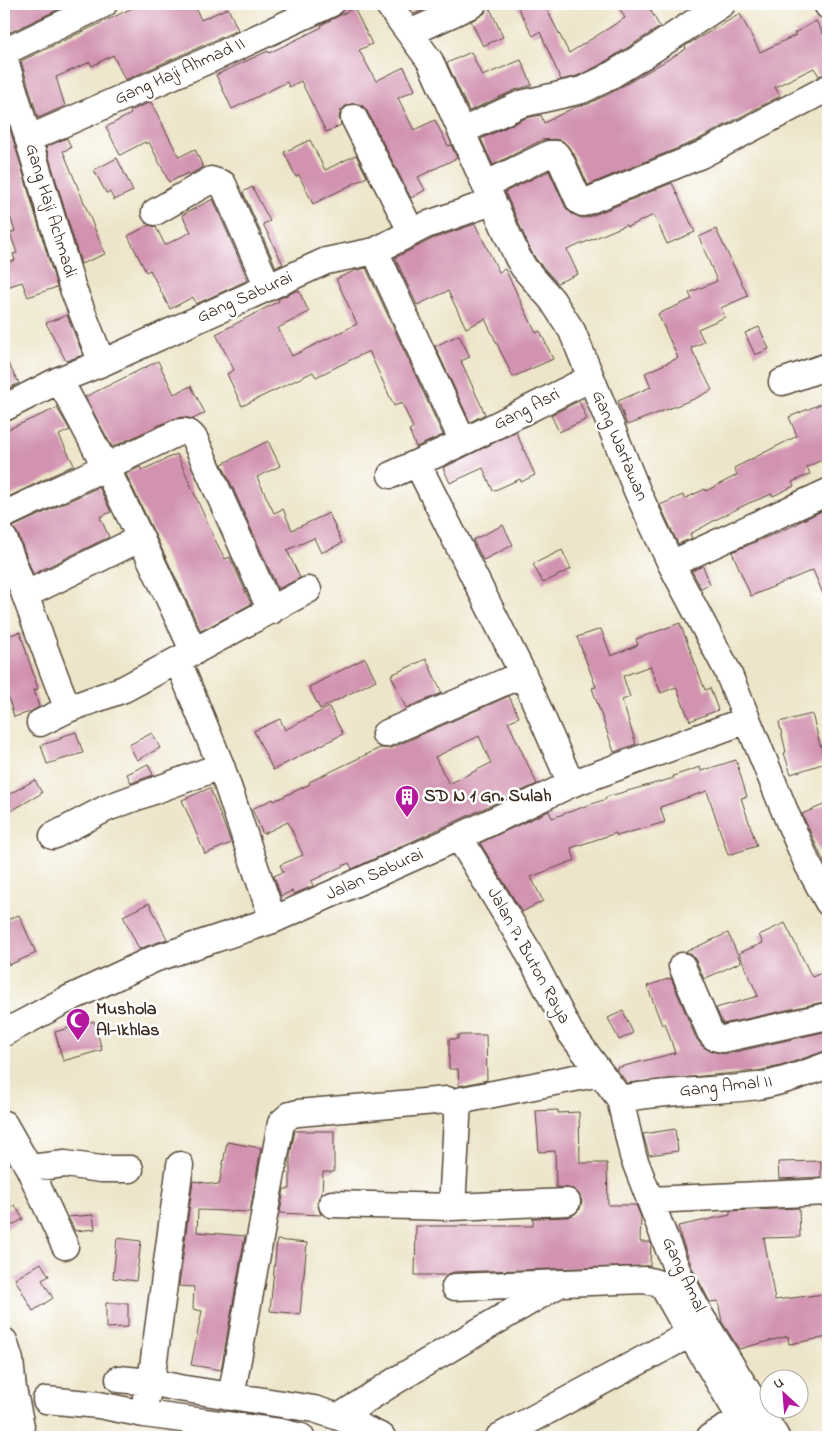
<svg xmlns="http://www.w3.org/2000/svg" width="832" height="1441" viewBox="0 0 832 1441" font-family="'Indie Flower',sans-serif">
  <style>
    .building { fill: #d193b0; fill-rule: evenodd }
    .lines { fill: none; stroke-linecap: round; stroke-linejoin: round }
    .minor-casing { stroke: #564638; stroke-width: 29 }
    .minor { stroke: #fff; stroke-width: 26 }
    .labels { text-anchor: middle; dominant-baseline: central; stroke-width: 5; stroke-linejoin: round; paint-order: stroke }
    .street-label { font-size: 18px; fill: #3b2a1e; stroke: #fff }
    .poi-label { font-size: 18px; font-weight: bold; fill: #3b2a1e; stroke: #fff; text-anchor: start }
  </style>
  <rect width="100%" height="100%" fill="#fff"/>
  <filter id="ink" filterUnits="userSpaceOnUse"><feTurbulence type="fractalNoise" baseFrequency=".02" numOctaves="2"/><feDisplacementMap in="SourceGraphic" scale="10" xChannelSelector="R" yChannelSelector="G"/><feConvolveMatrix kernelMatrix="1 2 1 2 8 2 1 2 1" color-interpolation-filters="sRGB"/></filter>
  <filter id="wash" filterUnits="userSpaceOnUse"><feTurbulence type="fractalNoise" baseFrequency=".0096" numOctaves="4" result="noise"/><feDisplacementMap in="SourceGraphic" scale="20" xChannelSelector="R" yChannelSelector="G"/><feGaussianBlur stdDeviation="1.12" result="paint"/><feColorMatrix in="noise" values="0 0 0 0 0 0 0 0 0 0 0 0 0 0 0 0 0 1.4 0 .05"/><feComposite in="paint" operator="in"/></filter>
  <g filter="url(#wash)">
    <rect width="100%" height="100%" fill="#ede5c9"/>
    <g id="blocks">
      <path class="building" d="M4,4H70L4,35Z
        M141,4H194L201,20L228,8L238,30L125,80L113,55L92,66L90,62L56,77L65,106L38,118L21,61Z
        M406,4H438L414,14Z
        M488,4L503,37L483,46L471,21L485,13Z
        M516,4H544L569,53L625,18L617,4H647L660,27L598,66L577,76L561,80L540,32L533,36Z
        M354,8L372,44L359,50L376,81L404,67L415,90L398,98L414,130L435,120L448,146L451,145L457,158L418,177L425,190L411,198L367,111L362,105L354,103L347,105L341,110L339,117L341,125L326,132L301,81L289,87L287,82L232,109L216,75L268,51L269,53L322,27L321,25Z
        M740,14L760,52L796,35L794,33L816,21L828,42V73L819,76L814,68L775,87L780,96L695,141L588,185L573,152L563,141L556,139L542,140L493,165L481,139L526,118L541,115L544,123L573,108L588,104L611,93L686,49L685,46Z
        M471,52L482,76L521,60L532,85L515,90L469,111L447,63Z
        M151,102L179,157L195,149L203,167L189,175L188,173L169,182L149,142L146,144L145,142L120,155L106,127L131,114L130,111Z
        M4,109L57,287L28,297L22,282L4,288V264L15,260L13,254L17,253L10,233L15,231L4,200Z
        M67,138L71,148L63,151L105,254L81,264L46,147Z
        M310,140L325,170L356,155L367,177L313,204L299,175L296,177L284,152Z
        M117,158L133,191L114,200L110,192L106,193L94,170Z
        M549,171L566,208L572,214L582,218L589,217L672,183L695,232L667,244L654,215L627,227L626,225L567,250L578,274L557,283L536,259L531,251L505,192Z
        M252,187L270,221L263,224L283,264L276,267L243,192Z
        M213,199L248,280L196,304L193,297L170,309L150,270L146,272L128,236L149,225L156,227L165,245L191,232L182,215Z
        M475,224L499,272L505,269L536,333L540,331L553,359L513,377L485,319L466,328L448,291L417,305L395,258L432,239Z
        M716,229L748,296L721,308L725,317L698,329L704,342L691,348L712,390L694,399L627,425L618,401L651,387L645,373L678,358L658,314L692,299L689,293L717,281L699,237Z
        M366,268L443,435L416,447L409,430L413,428L402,403L394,406L369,351L316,377L313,372L242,406L227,374L234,370L216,334L279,301L278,299L296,291H299L309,312L278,328L292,356L357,324L336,279L354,271Z
        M67,315L83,355L66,361L46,323Z
        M759,327L769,349L755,355L745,333Z
        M459,335L470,357L461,361L485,414L470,422L435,346Z
        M4,356L19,383L4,391Z
        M158,361L174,394L191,386L205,413L193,419L183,417L173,419L112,447L85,397Z
        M579,401L587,419L559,432L551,415Z
        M828,401V457L807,467L810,474L792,482L794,486L773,496L772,494L749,503L719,518L690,534L692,538L678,544L660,505L683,495L684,499L705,489L706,491L737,475L734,468L797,436L789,417Z
        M57,408L70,430L59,435L74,465L6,498L4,493V431Z
        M516,432L535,475L521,482L520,479L493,491L483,468L450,483L443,468Z
        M268,441L280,466L257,477L274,513L283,509L292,530L329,513L342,543L321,553L314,538L287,550L300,578L278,589L222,464Z
        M177,454L214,538L225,559L230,557L251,604L201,631L126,474L140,467L142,470Z
        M99,487L111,512L100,517L109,537L33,574L18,534L13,527Z
        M828,508V606L813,570L751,596L732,552L797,524V523Z
        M503,525L513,545L483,560L473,540Z
        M562,550L571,569L543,583L533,564Z
        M703,566L710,584L701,588L692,571Z
        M680,623L705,690L710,688L718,710L690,721L676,687L661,693L650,666L623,676L630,697L622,700L636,744L614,752L592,688L596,687L577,637L601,629L611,656L638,645L636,639Z
        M20,632L38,689L34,690L39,707L30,712L14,717L8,696L6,697L4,688V637Z
        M365,658L376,680L320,709L309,687Z
        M426,659L442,693L406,708L391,675Z
        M509,696L519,717L508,722L537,784L352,869L349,863L311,881L313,886L294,894L292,891L281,896L274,876L283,872L280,865L303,855L288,822L263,834L252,809L273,799L274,801L310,784L309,782L380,748H391ZM479,736L491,763L449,784L435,757Z
        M329,707L343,734L273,770L254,731L280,719L285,730Z
        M812,714L825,763L791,774L784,753L786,752L779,722Z
        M76,732L83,753L47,764L41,745L61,739L60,737Z
        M152,733L160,748L137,760L129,745Z
        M736,760L747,797L741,798L757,846L728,855L707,791L660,807L665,822L617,836L616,833L571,848L575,860L531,877L543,901L522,912L480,843L549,811L552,818L606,799V797L674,778L673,776L700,767L701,771Z
        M148,764L153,775L131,783L127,774Z
        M35,780L42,793L11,811L4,797Z
        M210,788L231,843L205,854L182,800Z
        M828,803V871L802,814Z
        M149,903L167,939L139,949L123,916Z
        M19,915L36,953L9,965L4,953V921Z
        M785,923L812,977L824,972L828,982V1001L723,1024L716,1008L758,996L739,953L763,943L759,935Z
        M728,933L741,962L704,979L696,960L691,954L685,952Z
        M671,978L696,1038L702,1046L710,1051L726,1054L828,1031V1050L781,1066L756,1071L627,1083L616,1068L675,1053L665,1023L662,1025L647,986Z
        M623,1011L633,1033L619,1040L608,1018Z
        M94,1021L102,1050L63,1061L55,1032Z
        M458,1035H486L487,1080L459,1086L458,1069H449V1039H458Z
        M558,1110V1113L579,1112L580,1163H607L608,1205H636L641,1217L640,1242H650L651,1244L650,1266L454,1272L446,1275H415L416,1226H533V1218L568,1217L575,1214L580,1209L582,1201L579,1194L573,1189L556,1187L555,1151L539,1152L536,1111Z
        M675,1129L678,1151L649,1155L643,1134Z
        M295,1131H334V1172H323L322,1193L319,1197L317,1203L321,1215L280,1213L284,1189H290V1155Z
        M227,1142L261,1148L250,1212L198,1210L197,1232L245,1236L221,1370L191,1365L202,1311L193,1309L194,1287L179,1286L193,1181L219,1185Z
        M821,1161V1177L779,1179L778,1162Z
        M15,1205L23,1219L4,1230V1212Z
        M799,1208L800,1237L764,1238L775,1300L825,1294L828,1313V1337L789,1344L788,1336L739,1349L722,1322L718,1301L710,1302L692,1267L681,1238L678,1226L730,1215V1211Z
        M93,1215L95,1229L75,1231L68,1217Z
        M117,1238L141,1241L136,1281L113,1278Z
        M277,1240L307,1243L300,1314L270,1311Z
        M41,1263L49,1276L42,1280L53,1298L33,1311L15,1279Z
        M106,1303H128V1327L106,1328Z"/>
    </g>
  </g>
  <g filter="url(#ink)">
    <use href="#blocks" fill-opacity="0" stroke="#564638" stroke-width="1"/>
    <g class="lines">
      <defs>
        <path id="minor" d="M388,4L430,61L518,258L524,268L552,300L572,331L638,493L671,564L727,670L788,819L808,865L828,902
          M827,4L828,6
          M410,33L473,4
          M4,52L104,4
          M4,57L72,286L102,363
          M354,118L411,231
          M462,131L521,104L582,90L605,79L646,54L722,4
          M28,139L220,55L330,4
          M485,185L549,154H556L561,161L579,201L583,203L701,155L828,88
          M155,212L211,180L223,184L268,287
          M375,251L463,442
          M59,380C109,468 151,560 194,652
          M782,382L828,366
          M4,408L59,380L102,363L326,261L375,251L426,225L492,202
          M417,463L523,674L571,784
          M391,475L463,442L591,378
          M4,515L177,433C186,430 190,432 195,440L271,611
          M4,539C26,595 45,653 68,709
          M671,564L828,492
          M25,595L141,538
          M178,661L221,766L273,920
          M40,723L68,709L124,689L308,590
          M385,734L523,674
          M53,836L107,808L221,766
          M459,837L525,946L570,1032L620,1099L633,1156L678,1273L700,1315L776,1437
          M682,966L710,1032L714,1037L723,1039L828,1016
          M4,1033L64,1001L154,959L273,920L459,837L571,784L747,720
          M620,1099C666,1090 713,1092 758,1086C783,1082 805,1074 828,1065
          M4,1124L29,1168L65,1246
          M29,1168L65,1164L101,1169H130
          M650,1200L828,1192
          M332,1204L452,1207L567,1202
          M452,1207L458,1101L600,1073
          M455,1287L646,1280L657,1283L664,1288L690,1334L752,1437
          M4,1341L10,1360L13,1389L21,1426L18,1433L11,1437
          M119,1379L151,1382L179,1388L314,1409L339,1417L382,1437
          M231,1397L281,1123L290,1115L298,1113L447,1100
          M146,1398L151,1382L180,1165
          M46,1400L99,1405L144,1414L280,1432L301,1437
          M339,1417L395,1381L559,1284
          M499,1437L690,1334
          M710,1437L742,1419"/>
      </defs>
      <use href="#minor" class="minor-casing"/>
      <use href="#minor" class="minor"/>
    </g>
  </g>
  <defs>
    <symbol id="building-pin" viewBox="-11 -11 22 30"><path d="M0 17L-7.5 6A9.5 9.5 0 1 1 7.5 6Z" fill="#b5179e" stroke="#fff"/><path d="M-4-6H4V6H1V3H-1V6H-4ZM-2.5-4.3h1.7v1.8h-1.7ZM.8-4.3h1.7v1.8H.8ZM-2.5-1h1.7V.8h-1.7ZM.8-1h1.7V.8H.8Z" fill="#fff"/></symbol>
    <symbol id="mosque-pin" viewBox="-11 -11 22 30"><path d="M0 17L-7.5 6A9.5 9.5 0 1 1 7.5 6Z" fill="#b5179e" stroke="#fff"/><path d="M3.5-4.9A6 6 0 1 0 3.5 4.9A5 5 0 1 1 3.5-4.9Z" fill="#fff"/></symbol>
  </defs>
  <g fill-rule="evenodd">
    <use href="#building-pin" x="393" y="783" width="28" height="38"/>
    <use href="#mosque-pin" x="64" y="1006" width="28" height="38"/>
  </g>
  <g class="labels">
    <g class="street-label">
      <text transform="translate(180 72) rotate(-24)">Gang Haji Ahmad II</text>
      <text transform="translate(50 211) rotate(73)">Gang Haji Achmadi</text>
      <text transform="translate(245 298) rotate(-24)">Gang Saburai</text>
      <text transform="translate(527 410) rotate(-27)">Gang Asri</text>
      <text transform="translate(619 446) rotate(67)">Gang Wartawan</text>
      <text transform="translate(375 875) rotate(-24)">Jalan Saburai</text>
      <text transform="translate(528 956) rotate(61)">Jalan P. Buton Raya</text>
      <text transform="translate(726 1087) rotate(-6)">Gang Amal II</text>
      <text transform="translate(683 1275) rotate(65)">Gang Amal</text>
    </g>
    <g class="poi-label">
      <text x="424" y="797">SD N 1 Gn. Sulah</text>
      <text x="96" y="1010">Mushola<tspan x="96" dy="21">Al-Ikhlas</tspan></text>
    </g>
  </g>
  <rect width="832" height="1441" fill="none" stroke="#fff" stroke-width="20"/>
  <g transform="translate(784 1394) rotate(334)"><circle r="24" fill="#ffffff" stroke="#b1aaa5"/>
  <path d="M0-4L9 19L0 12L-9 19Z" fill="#b5179e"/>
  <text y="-8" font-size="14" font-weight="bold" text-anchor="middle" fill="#3b2a1e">U</text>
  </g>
</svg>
